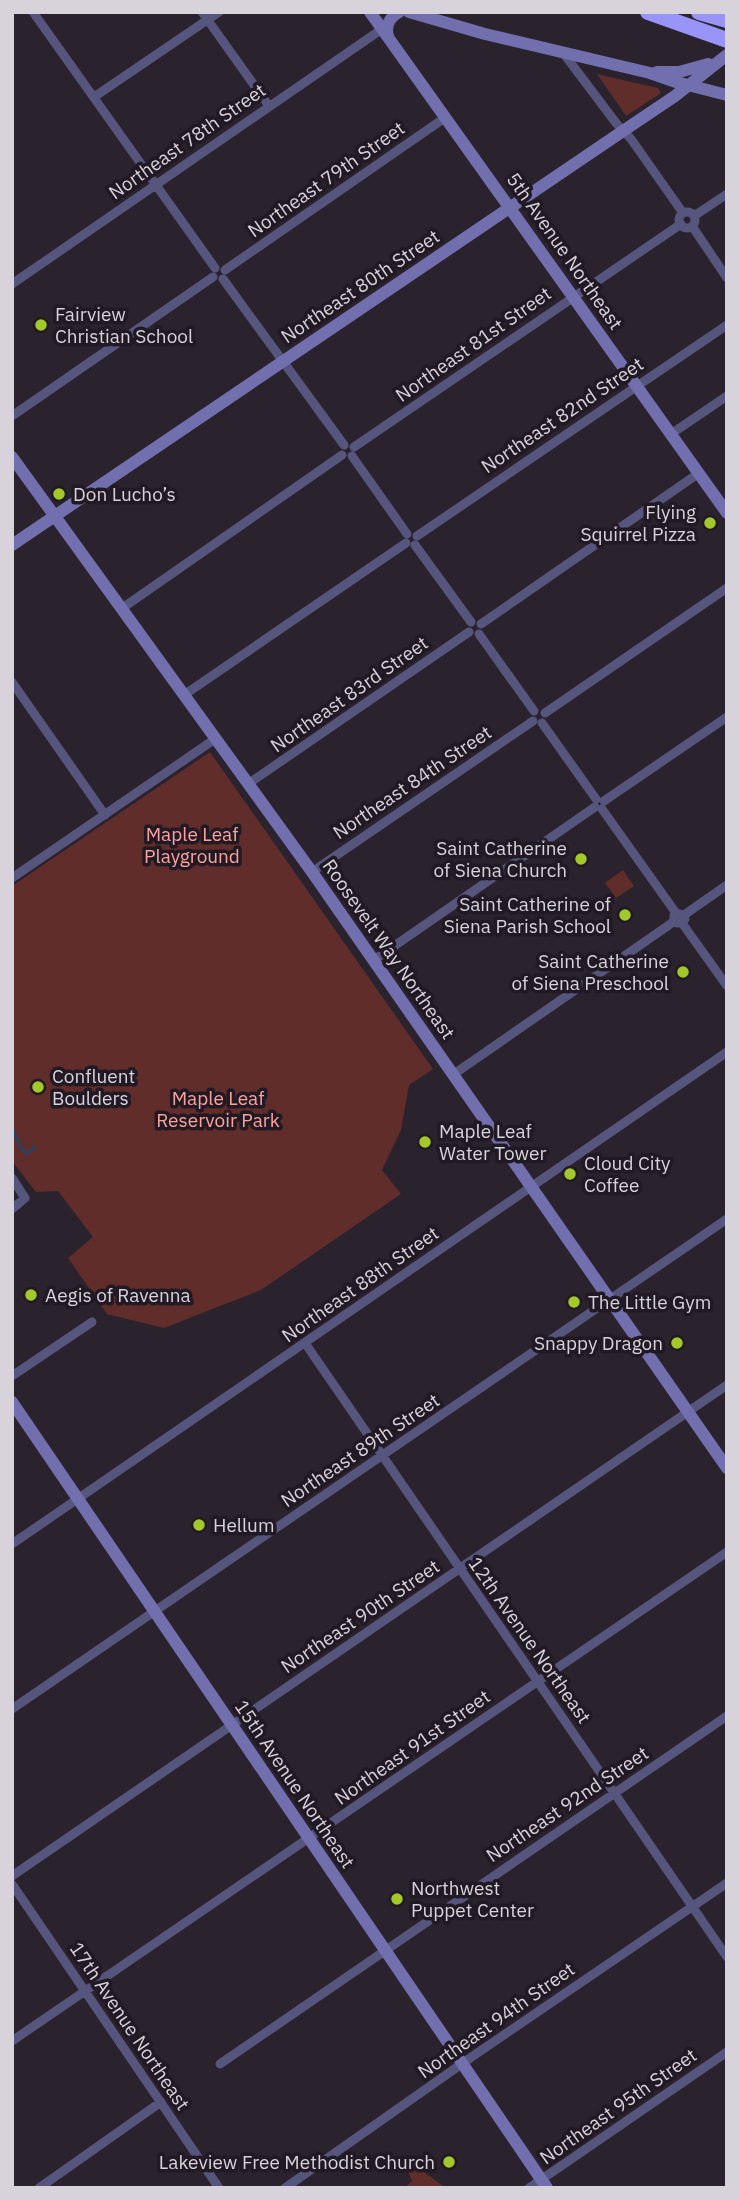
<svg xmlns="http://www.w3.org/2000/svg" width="739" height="2200" viewBox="0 0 739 2200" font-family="'IBM Plex Sans',sans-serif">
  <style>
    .green { fill: #602d2b }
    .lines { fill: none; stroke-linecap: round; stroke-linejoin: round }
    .stream { stroke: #1e456d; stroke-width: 2.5 }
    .street { stroke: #56557d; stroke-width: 9 }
    .secondary { stroke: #716fae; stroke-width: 12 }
    .highway { stroke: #9994f7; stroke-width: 16 }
    .poi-dot { fill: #a2c929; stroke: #211923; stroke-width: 2.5 }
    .labels { text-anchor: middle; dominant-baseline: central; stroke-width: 7; stroke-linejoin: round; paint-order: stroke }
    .street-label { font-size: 19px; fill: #d8d3da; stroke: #211923 }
    .poi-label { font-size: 19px; fill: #d8d3da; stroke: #211923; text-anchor: start }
    .park-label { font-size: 19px; fill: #fea19b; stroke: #211923 }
  </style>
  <rect width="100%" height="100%" fill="#2a222d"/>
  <path class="green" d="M597,74L658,88L661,93L626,116Z
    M210,752L433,1069L409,1085L401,1130L382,1170L401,1194L261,1290L164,1328L107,1314L68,1258L93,1237L58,1191L36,1192L12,1161V886Z
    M623,870L634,886L616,898L605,883Z
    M405,2165L424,2172L446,2188H404L412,2181Z"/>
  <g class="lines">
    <path class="stream" d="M12,1126C15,1136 18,1143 24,1152L28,1153L34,1147"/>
    <path class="street" d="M33,12L215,268
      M202,12L269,106
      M564,54L616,123L631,139L683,213
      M94,97L219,12
      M679 220a8 8 0 1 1 16 0a8 8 0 1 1-16 0Z
      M694,216L727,194
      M692,226L727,278
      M225,270L446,117
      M223,279L344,445
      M12,284L382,29
      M12,416L213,277
      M671,434L727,396
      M354,447L681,224
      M352,456L407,534
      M417,536L727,325
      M415,545L471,622
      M121,609L342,455
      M481,624L699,473
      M479,634L534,711
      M12,682L105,815
      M184,695L406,543
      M545,713L727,588
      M542,723L596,799
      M248,784L469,632
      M604,801L727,717
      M602,809L676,913
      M312,872L533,721
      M12,878L215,739
      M684,915L727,885
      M682,923L727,986
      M374,960L595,807
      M454,1074L669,925L674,921V915L676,913L684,915L685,919L682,923H677L674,921
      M12,1178L25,1198L12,1209
      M305,1343L727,1957
      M12,1376L92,1322
      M12,1544L727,1052
      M12,1709L727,1219
      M12,1876L727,1385
      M12,1884L219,2188
      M12,2041L727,1552
      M220,2064L727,1716
      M39,2188L161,2102
      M285,2188L473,2056L727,1883
      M529,2188L727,2052"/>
    <path class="secondary" d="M370,12L727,513
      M409,12L485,34L650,73L676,82L727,95
      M388,36C385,26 390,17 399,12
      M657,72H679L708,64
      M12,457L312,872L727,1468
      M12,545L623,131L675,96L727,55
      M12,1402L547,2188"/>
    <path class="highway" d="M648,12L727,40
      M699,12L727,20"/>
  </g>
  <g class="poi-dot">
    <circle cx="41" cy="325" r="7"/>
    <circle cx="59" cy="494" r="7"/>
    <circle cx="710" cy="523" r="7"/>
    <circle cx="581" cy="859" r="7"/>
    <circle cx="625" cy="915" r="7"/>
    <circle cx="683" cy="972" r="7"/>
    <circle cx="38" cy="1087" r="7"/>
    <circle cx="425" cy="1142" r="7"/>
    <circle cx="570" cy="1174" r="7"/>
    <circle cx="31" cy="1295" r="7"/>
    <circle cx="574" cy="1302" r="7"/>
    <circle cx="677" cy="1343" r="7"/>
    <circle cx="199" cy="1525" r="7"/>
    <circle cx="397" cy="1899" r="7"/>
    <circle cx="449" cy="2162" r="7"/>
  </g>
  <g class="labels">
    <g class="street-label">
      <text transform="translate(187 141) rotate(-35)">Northeast 78th Street</text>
      <text transform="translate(326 179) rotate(-35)">Northeast 79th Street</text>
      <text transform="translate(565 251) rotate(55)">5th Avenue Northeast</text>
      <text transform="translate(360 286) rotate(-34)">Northeast 80th Street</text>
      <text transform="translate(473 344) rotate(-35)">Northeast 81st Street</text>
      <text transform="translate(562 415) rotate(-34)">Northeast 82nd Street</text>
      <text transform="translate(349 694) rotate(-35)">Northeast 83rd Street</text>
      <text transform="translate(412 782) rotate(-34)">Northeast 84th Street</text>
      <text transform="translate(389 949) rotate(55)">Roosevelt Way Northeast</text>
      <text transform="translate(360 1284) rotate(-35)">Northeast 88th Street</text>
      <text transform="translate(360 1450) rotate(-34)">Northeast 89th Street</text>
      <text transform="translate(360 1616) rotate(-34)">Northeast 90th Street</text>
      <text transform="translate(530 1640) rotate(55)">12th Avenue Northeast</text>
      <text transform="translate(412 1747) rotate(-35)">Northeast 91st Street</text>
      <text transform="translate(295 1784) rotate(56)">15th Avenue Northeast</text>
      <text transform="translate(567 1804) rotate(-34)">Northeast 92nd Street</text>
      <text transform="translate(496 2020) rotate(-35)">Northeast 94th Street</text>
      <text transform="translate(130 2026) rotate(56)">17th Avenue Northeast</text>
      <text transform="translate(618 2106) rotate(-35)">Northeast 95th Street</text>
    </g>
    <g class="poi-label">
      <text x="55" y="314">Fairview<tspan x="55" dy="22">Christian School</tspan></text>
      <text x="73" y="494">Don Lucho’s</text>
      <text x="696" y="512" text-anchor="end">Flying<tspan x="696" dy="22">Squirrel Pizza</tspan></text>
      <text x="567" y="848" text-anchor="end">Saint Catherine<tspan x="567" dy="22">of Siena Church</tspan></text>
      <text x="611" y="904" text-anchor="end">Saint Catherine of<tspan x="611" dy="22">Siena Parish School</tspan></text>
      <text x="669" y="961" text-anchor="end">Saint Catherine<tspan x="669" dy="22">of Siena Preschool</tspan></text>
      <text x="52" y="1076">Confluent<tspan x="52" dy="22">Boulders</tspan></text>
      <text x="439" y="1131">Maple Leaf<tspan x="439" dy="22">Water Tower</tspan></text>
      <text x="584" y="1163">Cloud City<tspan x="584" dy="22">Coffee</tspan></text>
      <text x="45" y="1295">Aegis of Ravenna</text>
      <text x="588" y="1302">The Little Gym</text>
      <text x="663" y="1343" text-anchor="end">Snappy Dragon</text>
      <text x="213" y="1525">Hellum</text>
      <text x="411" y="1888">Northwest<tspan x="411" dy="22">Puppet Center</tspan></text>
      <text x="435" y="2162" text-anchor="end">Lakeview Free Methodist Church</text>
    </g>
    <g class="park-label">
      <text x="192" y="834">Maple Leaf<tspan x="192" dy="22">Playground</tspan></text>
      <text x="218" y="1098">Maple Leaf<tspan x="218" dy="22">Reservoir Park</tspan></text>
    </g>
  </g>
  <rect width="739" height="2200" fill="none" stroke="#d8d3da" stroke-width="28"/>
</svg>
